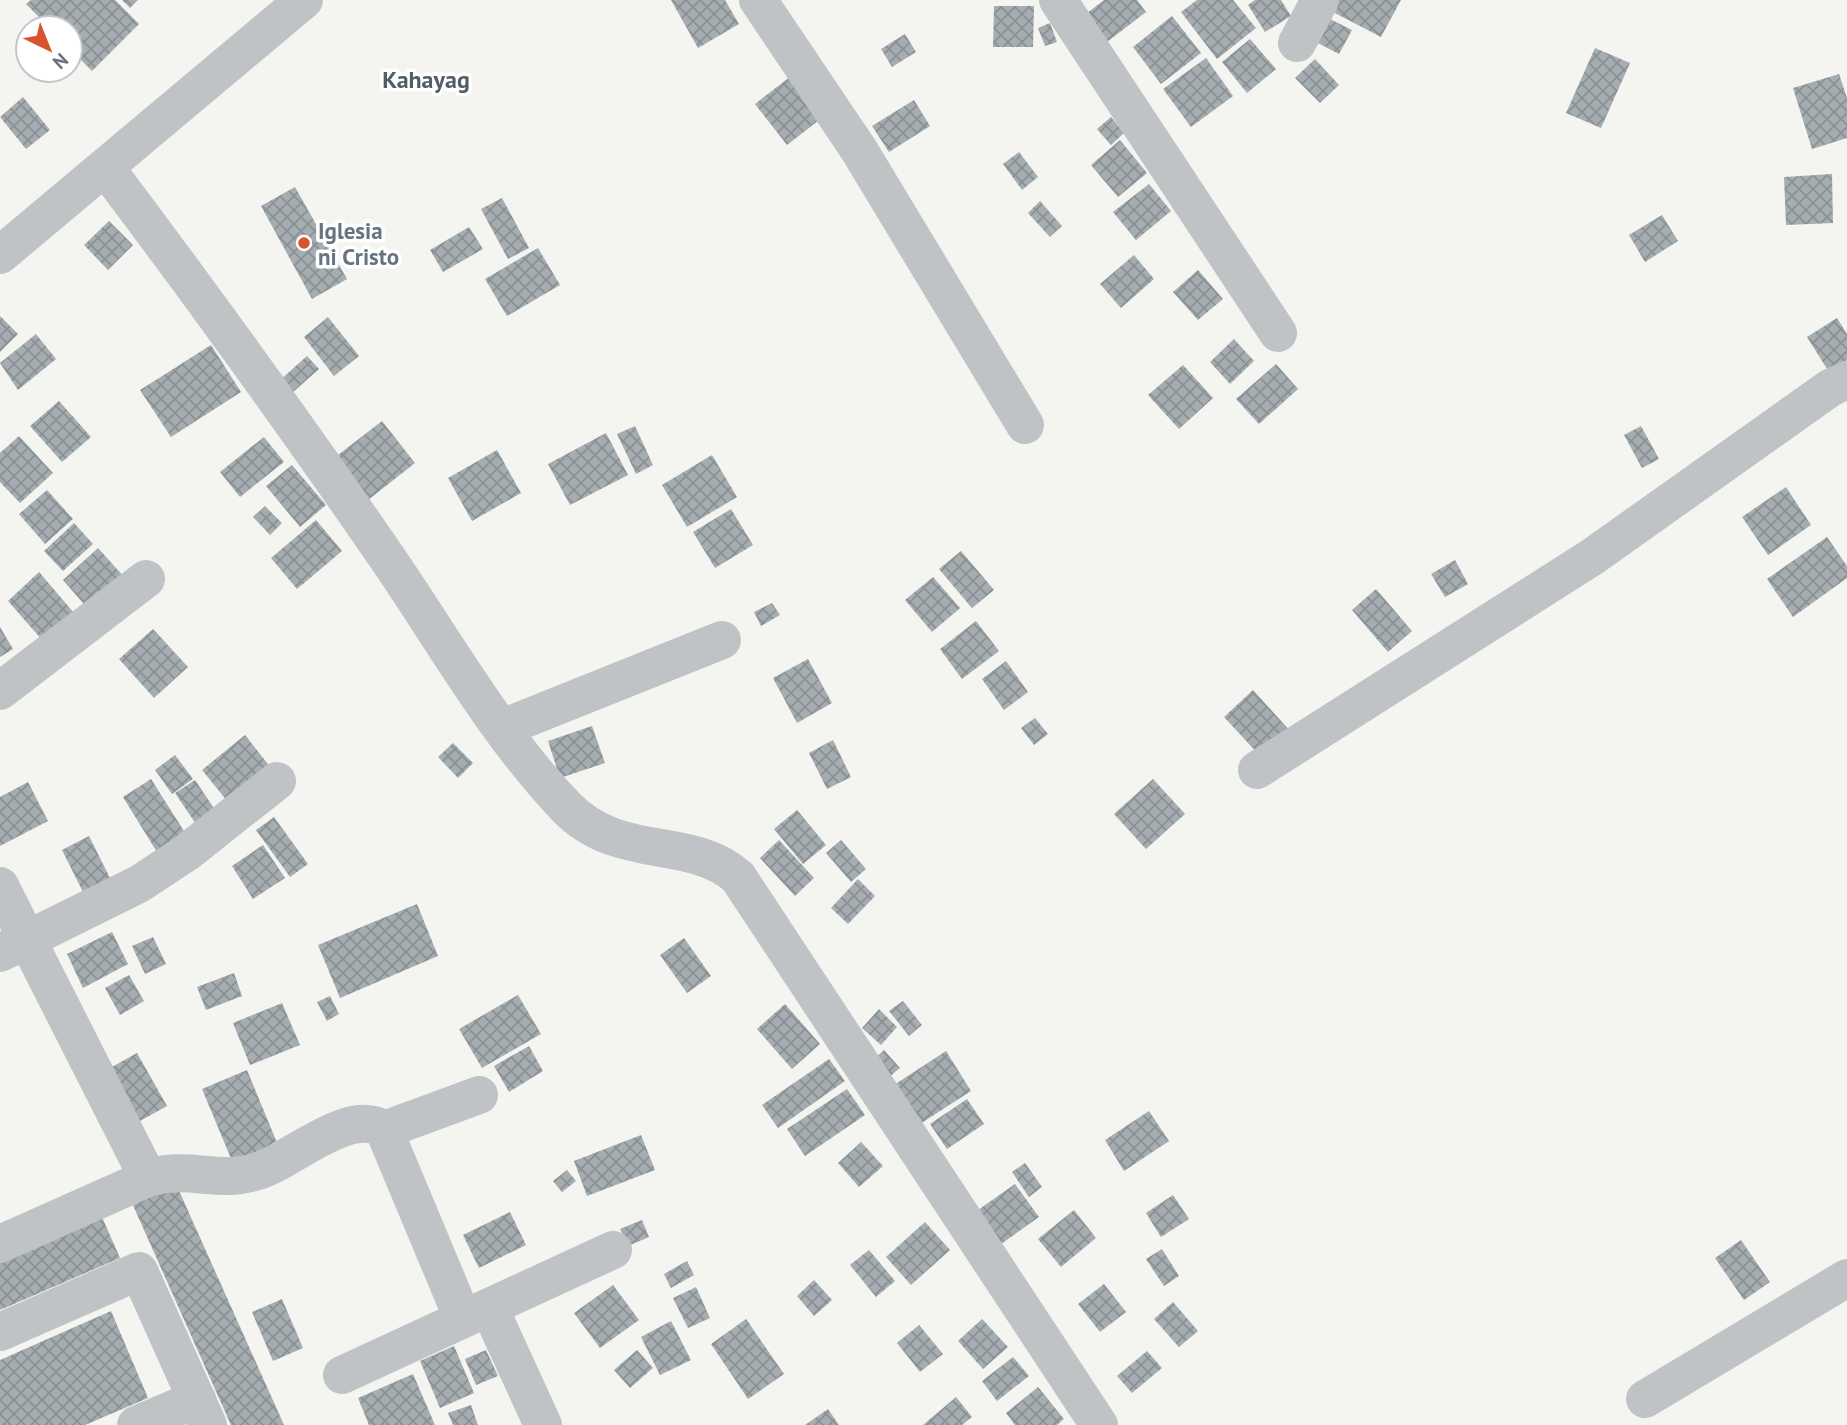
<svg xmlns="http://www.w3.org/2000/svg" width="1847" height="1425" viewBox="0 0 1847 1425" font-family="'PT Sans',sans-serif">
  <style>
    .building { fill: url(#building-cross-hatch) }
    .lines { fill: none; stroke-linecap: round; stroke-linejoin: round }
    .minor { stroke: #bfc3c6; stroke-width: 38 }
    .poi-dot { fill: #d6552f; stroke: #fff; stroke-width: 2.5 }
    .labels { text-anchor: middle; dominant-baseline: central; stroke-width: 7; stroke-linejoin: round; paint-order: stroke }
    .poi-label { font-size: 23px; font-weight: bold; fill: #657480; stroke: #fff; text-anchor: start }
    .neighbourhood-label { font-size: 24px; font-weight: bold; fill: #535d65; stroke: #fff }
  </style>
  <defs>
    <pattern id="building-cross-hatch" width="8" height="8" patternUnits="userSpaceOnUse" patternTransform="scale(1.75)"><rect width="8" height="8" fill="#a5adb1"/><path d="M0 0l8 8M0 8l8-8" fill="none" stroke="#8a9195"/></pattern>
  </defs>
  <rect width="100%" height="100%" fill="#f4f4f1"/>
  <path class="building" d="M31,0H115L139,24L92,71L70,49V28H50L26,4Z
    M122,0H138L130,8Z
    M671,0H725L739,24L698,48Z
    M1104,0H1137L1146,12L1107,42L1086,14Z
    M1197,0H1233L1256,28L1217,59L1181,12Z
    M1255,0H1281L1291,16L1265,32L1248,5Z
    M1336,0H1401L1381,37L1331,11Z
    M994,6H1034L1033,47H993Z
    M1172,16L1201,53L1161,84L1133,47Z
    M1328,18L1352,30L1339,54L1316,42Z
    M1050,23L1057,42L1045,46L1038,28Z
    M905,34L916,52L892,67L881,49Z
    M1250,39L1276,69L1247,93L1222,62Z
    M1595,48L1630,63L1601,128L1566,113Z
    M1206,58L1233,96L1191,127L1163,89Z
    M1315,59L1339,85L1320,103L1295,78Z
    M1839,74L1847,98V138L1812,149L1793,88Z
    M791,76L823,117L787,145L755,104Z
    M23,97L50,130L26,149L0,117Z
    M914,100L930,126L889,152L872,126Z
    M1111,117L1124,133L1111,145L1097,129Z
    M1120,140L1147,173L1118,197L1091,165Z
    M1019,152L1038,177L1022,190L1003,164Z
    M1832,174L1833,223L1786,225L1784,177Z
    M1149,184L1171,211L1136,240L1113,212Z
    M295,187L347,279L312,299L261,206Z
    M502,198L529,248L508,259L481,209Z
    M1040,201L1062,226L1050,237L1028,213Z
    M1662,215L1678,241L1645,262L1629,235Z
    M109,221L133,245L108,270L84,245Z
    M469,227L483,249L443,272L430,250Z
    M538,248L560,285L507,316L485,279Z
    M1134,255L1154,279L1121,308L1100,284Z
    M1198,270L1223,299L1198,320L1173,292Z
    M0,316L18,334L0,352Z
    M328,317L359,356L334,376L304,337Z
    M1837,318L1847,334V360L1829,372L1807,337Z
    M36,334L56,359L18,390L0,363Z
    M1234,339L1254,361L1230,384L1210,362Z
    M211,345L241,392L171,437L140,390Z
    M307,356L319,369L291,394L279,381Z
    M1276,364L1298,389L1259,424L1236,399Z
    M1183,365L1213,398L1179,429L1148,395Z
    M59,401L91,437L62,462L30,426Z
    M382,421L415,463L363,504L329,462Z
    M635,426L653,465L636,474L617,434Z
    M1641,426L1659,459L1642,468L1624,435Z
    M606,433L628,475L570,505L548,464Z
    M19,436L53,473L20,503L0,482V453Z
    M264,437L284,462L240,497L220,472Z
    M497,450L521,493L472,521L448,478Z
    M712,455L737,497L687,527L662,485Z
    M292,465L326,505L300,527L266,486Z
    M1786,487L1811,525L1768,555L1742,517Z
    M47,490L73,519L45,544L19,514Z
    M265,506L282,523L270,535L253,517Z
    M731,509L753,545L715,568L693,532Z
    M316,520L342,551L297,589L271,558Z
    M74,523L93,544L63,571L44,551Z
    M1827,537L1847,566V578L1793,617L1767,579Z
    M98,548L125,578L89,610L63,580Z
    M961,551L994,590L972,608L939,569Z
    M1455,560L1468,584L1445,597L1431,574Z
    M39,572L74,613L43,641L8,601Z
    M933,577L960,608L932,632L905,600Z
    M1376,589L1412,631L1388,652L1352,610Z
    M772,603L780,615L761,626L754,612Z
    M976,621L999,651L962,679L940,649Z
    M0,627L13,649L0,657Z
    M153,629L188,667L154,698L119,659Z
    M808,659L832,703L797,723L773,678Z
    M1006,661L1028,692L1004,710L982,679Z
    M1253,690L1291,732L1262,758L1224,717Z
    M1035,718L1048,734L1034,745L1021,728Z
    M592,726L605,763L560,778L548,741Z
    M245,735L271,768L228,802L202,770Z
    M833,740L851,777L827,789L809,753Z
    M453,743L473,763L458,778L438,757Z
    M175,755L193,779L172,794L155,770Z
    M151,779L189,839L160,857L123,797Z
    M1153,779L1185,814L1146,849L1114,814Z
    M195,780L220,817L200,830L175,793Z
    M28,782L48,821L0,846V797Z
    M797,810L826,845L803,864L774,829Z
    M274,817L308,864L290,877L256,830Z
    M89,836L114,886L87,900L62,850Z
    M779,840L814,878L795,896L760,858Z
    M841,840L866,869L851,882L826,853Z
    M263,845L285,878L253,899L232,866Z
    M858,879L875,896L848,924L831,908Z
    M417,904L438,956L340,998L318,945Z
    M112,932L128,964L83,988L67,954Z
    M153,937L166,964L145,974L132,946Z
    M684,938L711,976L687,993L660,955Z
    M234,973L242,996L206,1010L197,987Z
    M129,975L144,1001L120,1015L105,988Z
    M518,995L541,1034L482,1068L459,1029Z
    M330,996L339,1014L327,1021L317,1002Z
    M903,1001L922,1025L909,1036L889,1011Z
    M282,1003L300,1045L250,1065L233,1023Z
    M785,1004L820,1044L792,1069L757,1029Z
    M879,1009L897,1027L881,1045L862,1028Z
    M529,1046L543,1071L509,1092L494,1066Z
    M884,1050L900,1068L888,1078L872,1061Z
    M946,1051L971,1091L920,1124L894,1085Z
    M137,1053L167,1106L140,1121L110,1068Z
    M829,1059L845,1081L778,1128L762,1105Z
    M247,1070L280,1150L235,1168L202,1089Z
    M847,1089L865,1115L805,1156L787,1129Z
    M967,1099L984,1124L947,1149L930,1124Z
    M1149,1111L1169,1141L1124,1171L1105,1140Z
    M641,1135L655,1170L587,1196L574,1161Z
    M861,1142L883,1166L859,1187L838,1163Z
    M1025,1163L1042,1187L1029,1197L1012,1172Z
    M567,1170L576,1181L562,1192L553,1181Z
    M176,1184L284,1425H231L132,1203Z
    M1015,1184L1039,1217L994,1249L971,1215Z
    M1173,1195L1189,1219L1161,1237L1146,1213Z
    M1074,1210L1096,1238L1061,1267L1038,1239Z
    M510,1212L526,1245L479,1268L463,1235Z
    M102,1217L120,1258L0,1310V1262Z
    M642,1220L649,1237L628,1246L620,1229Z
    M925,1222L950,1250L911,1285L886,1257Z
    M1741,1240L1770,1282L1744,1300L1715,1258Z
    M1162,1249L1179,1276L1164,1286L1146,1259Z
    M869,1250L895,1281L876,1297L850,1265Z
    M687,1261L694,1275L671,1288L664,1274Z
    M814,1280L832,1300L814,1316L797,1296Z
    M1104,1284L1126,1312L1100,1332L1078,1304Z
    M613,1285L639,1320L600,1348L574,1313Z
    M696,1287L710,1318L688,1328L673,1298Z
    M282,1299L303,1348L273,1361L252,1312Z
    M1173,1302L1198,1331L1179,1347L1154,1319Z
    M111,1311L148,1398L85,1425H0V1360Z
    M746,1319L784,1374L748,1399L711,1344Z
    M982,1319L1008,1347L983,1369L958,1341Z
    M671,1321L691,1360L660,1375L641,1337Z
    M919,1325L943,1354L920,1372L897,1343Z
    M454,1346L474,1393L440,1408L420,1361Z
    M486,1350L498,1376L476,1385L465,1359Z
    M637,1350L653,1368L630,1388L614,1370Z
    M1147,1351L1162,1368L1132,1393L1117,1376Z
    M1013,1357L1029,1376L997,1401L982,1381Z
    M413,1374L435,1425H369L358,1398Z
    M1038,1387L1064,1419L1057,1425H1015L1006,1413Z
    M956,1397L972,1417L962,1425H923Z
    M471,1405L478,1425H453L448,1413Z
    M828,1409L839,1425H805Z"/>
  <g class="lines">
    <path class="minor" d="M758,0L859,150L1025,425
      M1058,0L1278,333
      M1297,43L1320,0
      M105,167C203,297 298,428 390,562C446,644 497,735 566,807C619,862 691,835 738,877L1099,1425
      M0,255L304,0
      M0,691L146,579
      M502,728L722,640
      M1257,770L1592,557L1830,388L1847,380
      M0,886L148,1178
      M0,953L139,884L186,853L277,781
      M384,1130L479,1095
      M0,1244L148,1178C195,1164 220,1188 268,1167C298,1154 354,1107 384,1130L463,1319
      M489,1307L543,1425
      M0,1332L139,1271L208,1425
      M342,1375L613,1250
      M1645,1399L1847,1278
      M136,1425L197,1399"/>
  </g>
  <circle class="poi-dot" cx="304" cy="243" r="7"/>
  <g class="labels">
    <g class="poi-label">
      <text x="318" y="230">Iglesia<tspan x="318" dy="26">ni Cristo</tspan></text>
    </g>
    <g class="neighbourhood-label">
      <text x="426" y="79">Kahayag</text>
    </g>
  </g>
  <g transform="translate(49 49) rotate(137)"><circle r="33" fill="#ffffff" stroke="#c1c7cc" stroke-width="2"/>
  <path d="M0-5L12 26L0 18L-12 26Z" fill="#d6552f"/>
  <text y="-10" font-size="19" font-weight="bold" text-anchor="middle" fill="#657480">N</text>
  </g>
</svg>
